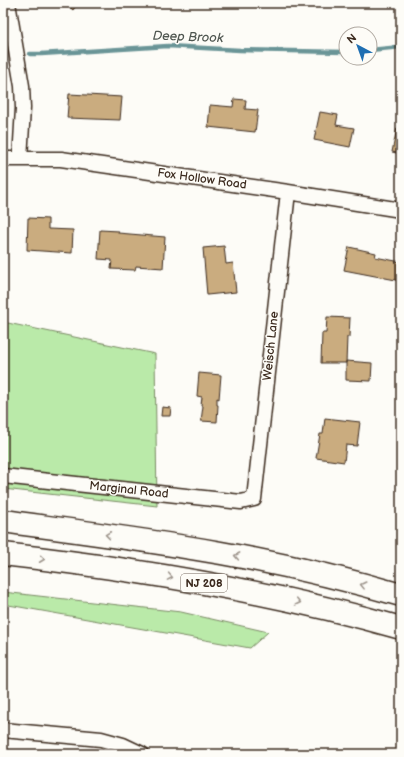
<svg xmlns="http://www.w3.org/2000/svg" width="404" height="757" viewBox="0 0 404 757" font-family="'Balsamiq Sans',sans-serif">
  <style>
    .green { fill: #baeaa9; stroke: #7a8a64 }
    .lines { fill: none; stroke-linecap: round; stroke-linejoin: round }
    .stream { stroke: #6b9597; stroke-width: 4.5 }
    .building { fill: #caac7f; stroke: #3b2a1e }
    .minor-casing { stroke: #3b2a1e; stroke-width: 17 }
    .trunk-casing { stroke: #3b2a1e; stroke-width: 25 }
    .minor { stroke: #fdfcf7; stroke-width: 14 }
    .trunk { stroke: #fdfcf7; stroke-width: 22 }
    .oneway { stroke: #9c938a }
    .labels { text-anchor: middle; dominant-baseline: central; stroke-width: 3; stroke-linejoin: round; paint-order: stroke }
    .shield { fill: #fdfcf7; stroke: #75695f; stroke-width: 1 }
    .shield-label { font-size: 11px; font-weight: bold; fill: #3b2a1e }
    .street-label { font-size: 12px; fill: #3b2a1e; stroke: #fdfcf7 }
    .water-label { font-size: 13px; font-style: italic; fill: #4f5650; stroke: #fdfcf7 }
  </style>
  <rect width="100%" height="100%" fill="#fdfcf7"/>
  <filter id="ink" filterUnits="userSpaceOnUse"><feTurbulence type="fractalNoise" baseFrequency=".025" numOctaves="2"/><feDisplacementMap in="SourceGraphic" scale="8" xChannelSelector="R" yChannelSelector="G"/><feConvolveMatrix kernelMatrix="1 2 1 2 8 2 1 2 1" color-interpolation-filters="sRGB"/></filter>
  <g filter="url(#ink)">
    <path class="green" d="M3,322L155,354L157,506L3,489Z
      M3,592L181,612L268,632L250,648L3,604Z"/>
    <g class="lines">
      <path class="stream" d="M370,50L401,47
        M3,54H4
        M30,54H41L168,46L240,50L346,52"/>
    </g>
    <path class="building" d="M65,3H78L73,10Z
      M69,94L122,97L120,120L67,118Z
      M234,99L246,100L245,109L258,110L255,132L208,127L210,105L233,107Z
      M320,112L338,115L336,125L354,128L350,147L314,140Z
      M397,128H401V154L392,152Z
      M28,218L48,219V229L73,230L72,253L27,250Z
      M100,230L119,231L118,233L165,237L163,268L136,266L135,270L111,269L112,260L98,259Z
      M224,246L226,264L233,263L236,292L207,295L203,248Z
      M349,247L376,253L375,257L401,262V281L344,270Z
      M327,317L350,318L349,337H347L346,363H321L322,333H326Z
      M346,361L372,363L371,381L346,380Z
      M199,373L221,375L219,399L217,398V405H218L217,422L201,421L203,406L201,405L202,397L197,396Z
      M162,407L171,408L170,416H161Z
      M325,418L360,422L357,446L346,445L344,462L316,458L320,434H323Z"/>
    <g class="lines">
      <defs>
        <path id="minor" d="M8,3L22,86L23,108L20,159
          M3,159H61L288,192L401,210
          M3,476L241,502L254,499L288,192
          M3,730L101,739L123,745L142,754"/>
        <path id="trunk" d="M3,521C76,531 149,540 221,553C282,564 342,578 401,595
          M3,554C137,569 271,591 401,628"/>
      </defs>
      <use href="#minor" class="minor-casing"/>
      <use href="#trunk" class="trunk-casing"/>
      <use href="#minor" class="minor"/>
      <use href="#trunk" class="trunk"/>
    </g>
    <defs><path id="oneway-chevron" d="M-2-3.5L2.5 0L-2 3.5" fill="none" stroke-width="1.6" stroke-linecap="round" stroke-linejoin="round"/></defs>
    <g class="oneway">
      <use href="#oneway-chevron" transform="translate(108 535) rotate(-172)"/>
      <use href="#oneway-chevron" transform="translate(237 556) rotate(-169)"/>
      <use href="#oneway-chevron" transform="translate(42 559) rotate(7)"/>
      <use href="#oneway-chevron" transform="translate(170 577) rotate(10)"/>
      <use href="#oneway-chevron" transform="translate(363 585) rotate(-166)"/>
      <use href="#oneway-chevron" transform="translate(298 602) rotate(12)"/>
    </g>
  </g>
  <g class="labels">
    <rect class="shield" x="181" y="574" width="46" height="18" rx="3"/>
    <g class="shield-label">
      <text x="204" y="583">NJ 208</text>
    </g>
    <g class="street-label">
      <text transform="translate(202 179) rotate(8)">Fox Hollow Road</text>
      <text transform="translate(271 346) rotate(-84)">Weisch Lane</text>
      <text transform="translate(129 490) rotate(6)">Marginal Road</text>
    </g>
    <g class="water-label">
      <text transform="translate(188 37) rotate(2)">Deep Brook</text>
    </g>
  </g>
  <rect width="404" height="757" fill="none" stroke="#fdfcf7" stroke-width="16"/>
  <rect x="8" y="8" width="388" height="741" fill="none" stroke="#3b2a1e" stroke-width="1.5" filter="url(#ink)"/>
  <g transform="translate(358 46) rotate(319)"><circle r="19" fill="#fdfcf7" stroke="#afa8a0"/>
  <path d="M0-3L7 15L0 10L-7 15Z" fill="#1f6fb2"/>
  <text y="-6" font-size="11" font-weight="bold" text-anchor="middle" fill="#3b2a1e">N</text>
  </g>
</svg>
